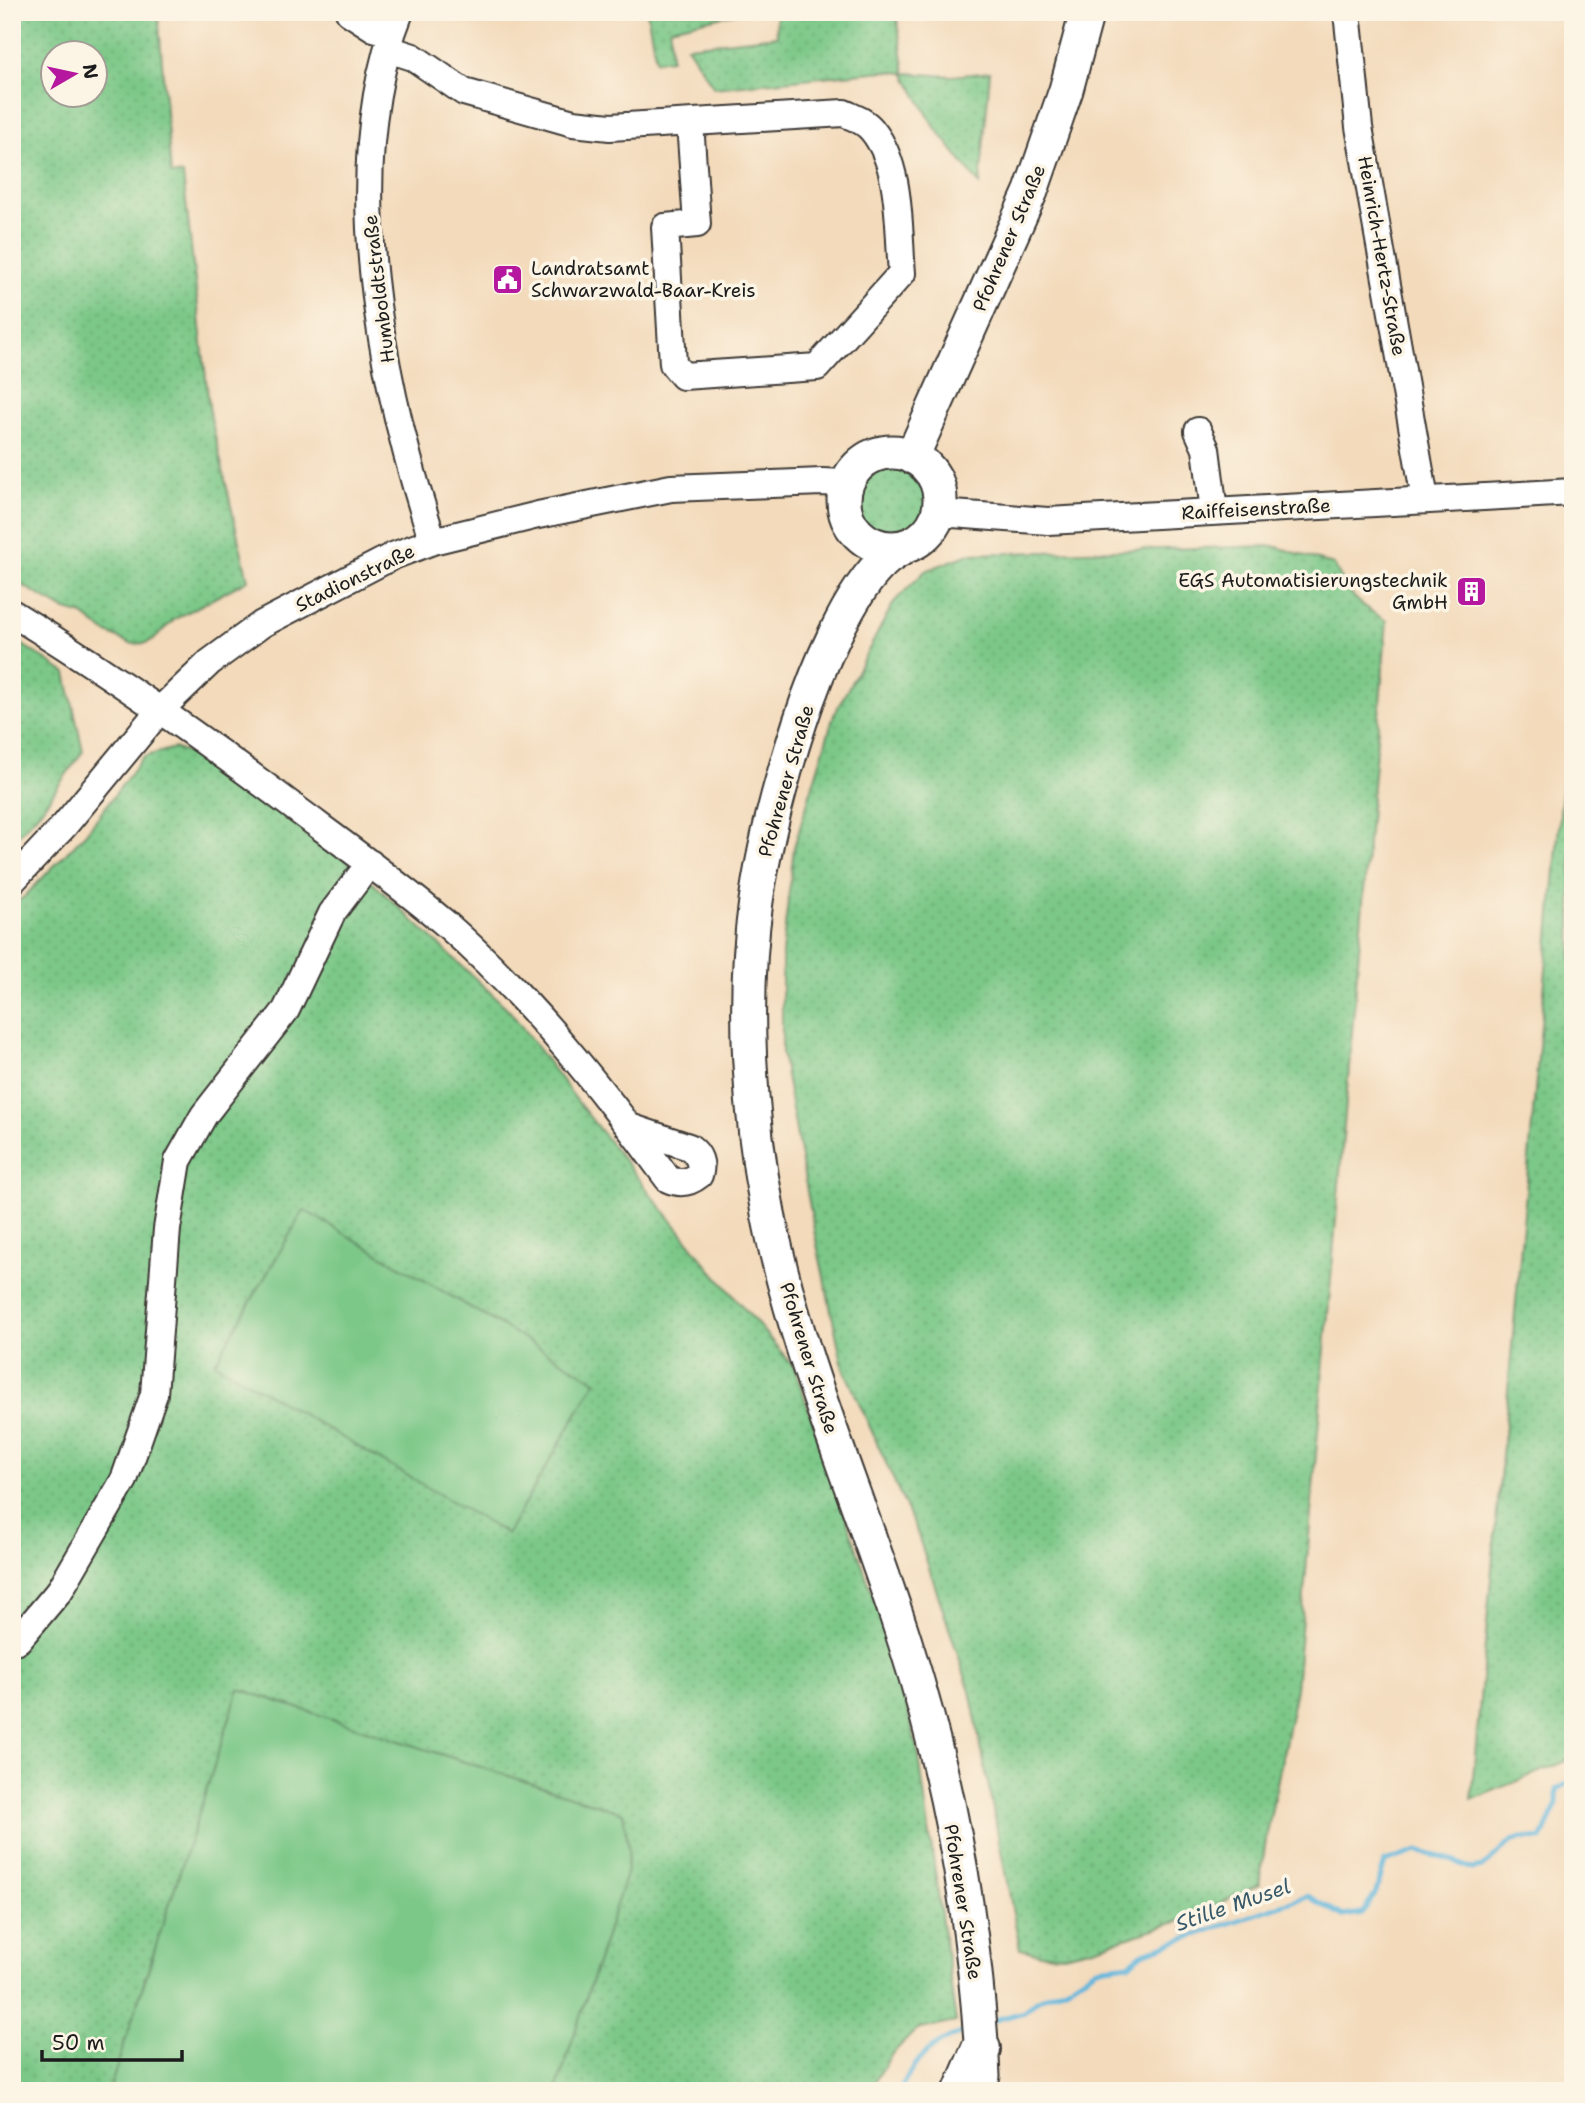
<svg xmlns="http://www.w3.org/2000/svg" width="1585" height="2103" viewBox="0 0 1585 2103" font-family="'Shantell Sans',sans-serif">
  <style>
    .grass { fill: url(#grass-dots); stroke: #4c7252; stroke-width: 2; fill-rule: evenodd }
    .garden { fill: #7bc888; stroke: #4c7252; stroke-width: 2 }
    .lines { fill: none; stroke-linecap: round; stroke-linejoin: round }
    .stream { stroke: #5fb5dc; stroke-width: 5 }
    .minor-casing { stroke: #3c3834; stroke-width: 30 }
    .major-casing { stroke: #3c3834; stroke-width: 37 }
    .highway-casing { stroke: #3c3834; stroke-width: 42 }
    .minor { stroke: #fff; stroke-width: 26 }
    .major { stroke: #fff; stroke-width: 33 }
    .highway { stroke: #fff; stroke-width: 38 }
    .labels { text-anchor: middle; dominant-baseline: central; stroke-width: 7; stroke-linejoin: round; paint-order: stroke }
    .street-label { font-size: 19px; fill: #1c1c1c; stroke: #fcf5e5 }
    .poi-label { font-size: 19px; fill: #1c1c1c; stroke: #fcf5e5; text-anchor: start }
    .water-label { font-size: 21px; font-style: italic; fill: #375969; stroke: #fcf5e5 }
  </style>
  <defs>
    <pattern id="grass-dots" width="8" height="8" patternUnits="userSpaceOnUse" patternTransform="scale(1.75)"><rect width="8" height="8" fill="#7bc888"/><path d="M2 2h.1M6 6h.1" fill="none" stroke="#6aab75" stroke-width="1.8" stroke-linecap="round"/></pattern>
  </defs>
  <rect width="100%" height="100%" fill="#fcf5e5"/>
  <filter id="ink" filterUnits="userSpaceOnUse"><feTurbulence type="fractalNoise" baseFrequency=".0143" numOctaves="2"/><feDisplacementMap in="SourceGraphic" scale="14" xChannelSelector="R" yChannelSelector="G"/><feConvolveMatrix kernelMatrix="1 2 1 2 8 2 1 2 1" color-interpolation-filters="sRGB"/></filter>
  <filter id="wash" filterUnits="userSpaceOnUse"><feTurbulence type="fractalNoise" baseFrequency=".00686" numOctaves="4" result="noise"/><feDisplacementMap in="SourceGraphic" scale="28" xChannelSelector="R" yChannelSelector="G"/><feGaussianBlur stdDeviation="1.57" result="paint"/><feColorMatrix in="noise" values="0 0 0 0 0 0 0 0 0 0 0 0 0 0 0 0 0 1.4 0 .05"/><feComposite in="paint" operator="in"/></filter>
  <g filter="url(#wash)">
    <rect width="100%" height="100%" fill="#f3dabb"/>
    <path class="grass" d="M12,12H158L171,174L183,175L210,414L248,580L175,619L153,640L146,643L131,644L105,632L83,615L63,609L12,579ZM94,52V94H52V52Z
      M647,12H742L670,28L671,59L656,61Z
      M776,12H896L905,73L952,76L990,72L980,185L934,126L904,73L884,71L714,88L687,46L777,36Z
      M851 501a41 41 0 1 1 82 0a41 41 0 1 1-82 0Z
      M1274,546L1334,565C1349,595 1357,604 1387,621L1296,1689L1267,1834L1259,1885L1189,1918L1094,1948L1064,1955L1040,1954L1020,1949L970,1691L917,1532L843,1367L815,1235L782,1054V953L794,847L834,715L894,602L925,571L969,554Z
      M12,638L66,673L83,751L41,810L12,842Z
      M1571,710L1573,1758L1471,1800L1563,781Z
      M174,748L227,768L358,869L509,1010L581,1106L704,1261L794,1367L898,1668L919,1757L956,2022L916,2030L892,2054L869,2091H12V904L24,897L86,833L143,757Z"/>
    <path class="garden" d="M304,1210L596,1381L507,1534L215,1363Z
      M239,1689L623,1813L629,1851L626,1874L556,2091H109Z"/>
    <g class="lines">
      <path class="stream" d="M991,2021L1024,2012L1039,1999L1068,1987L1097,1968L1129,1964L1143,1953L1308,1896L1343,1916L1363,1913L1376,1892L1385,1862L1417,1851L1448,1859L1472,1869L1483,1867L1512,1841L1521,1838L1541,1839L1557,1804V1789L1573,1781
        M899,2091C921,2053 927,2046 969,2030"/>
    </g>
  </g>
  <g filter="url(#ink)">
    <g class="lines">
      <defs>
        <path id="minor" d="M349,12L374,28L391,33
          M400,12C337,169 382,387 433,541
          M1347,12L1359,127L1425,499
          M388,49L413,57L464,92L573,123L610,127L844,113C855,118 865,121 872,130C902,166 898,229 902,273L817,367L683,376L673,364L665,227L697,224L690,123
          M1198,431L1206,449L1214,511
          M939,513L1048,521L1573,492
          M12,613C111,674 206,741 299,811C349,848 399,884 446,924C530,998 602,1089 668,1179C679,1184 689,1183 699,1175C703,1164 699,1154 689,1147L630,1127
          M12,881L64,826L159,711L210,662L262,624L393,556L433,541L538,515L671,488L822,482L847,483
          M12,1641L18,1640L60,1590L124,1480L154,1394L167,1229L178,1161L204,1115L286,1010L332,913L370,863"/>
        <path id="major" d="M844 500a48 48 0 1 1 96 0a48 48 0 1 1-96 0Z
          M912,457L1031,191L1066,90L1087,12
          M906,546C900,550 892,554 886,559C849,590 815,676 800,722C781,780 765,840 756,901C742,999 749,1117 768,1213C797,1361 860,1499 905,1642C950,1782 976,1929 983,2076"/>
        <path id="highway" d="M963,2091L981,2049"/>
      </defs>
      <use href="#minor" class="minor-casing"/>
      <use href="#major" class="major-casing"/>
      <use href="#highway" class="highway-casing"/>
      <use href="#minor" class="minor"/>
      <use href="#major" class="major"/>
      <use href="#highway" class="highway"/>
    </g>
  </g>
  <defs>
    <symbol id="civic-square" viewBox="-11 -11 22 22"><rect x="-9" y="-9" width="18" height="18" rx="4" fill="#b5179e" stroke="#fcf5e5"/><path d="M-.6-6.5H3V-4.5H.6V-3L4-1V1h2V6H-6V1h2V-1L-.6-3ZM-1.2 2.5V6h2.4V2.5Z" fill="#fff"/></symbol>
    <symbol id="building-square" viewBox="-11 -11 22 22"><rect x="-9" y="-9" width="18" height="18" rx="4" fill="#b5179e" stroke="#fcf5e5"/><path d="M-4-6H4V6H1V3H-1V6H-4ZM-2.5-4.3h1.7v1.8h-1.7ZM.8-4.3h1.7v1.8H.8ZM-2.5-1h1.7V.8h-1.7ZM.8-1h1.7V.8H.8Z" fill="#fff"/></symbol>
  </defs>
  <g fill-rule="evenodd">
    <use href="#civic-square" x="490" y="262" width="35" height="35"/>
    <use href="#building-square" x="1454" y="574" width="35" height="35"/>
  </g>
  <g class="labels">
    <g class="street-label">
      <text transform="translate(1009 238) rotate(-67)">Pfohrener Straße</text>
      <text transform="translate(1382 256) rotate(80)">Heinrich-Hertz-Straße</text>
      <text transform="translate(379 289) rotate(-97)">Humboldtstraße</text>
      <text transform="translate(1256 509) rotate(-3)">Raiffeisenstraße</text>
      <text transform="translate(355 578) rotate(-26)">Stadionstraße</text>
      <text transform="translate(786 781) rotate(-74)">Pfohrener Straße</text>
      <text transform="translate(809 1358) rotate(73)">Pfohrener Straße</text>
      <text transform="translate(963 1902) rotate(81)">Pfohrener Straße</text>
    </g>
    <g class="poi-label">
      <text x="531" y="268">Landratsamt<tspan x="531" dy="22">Schwarzwald-Baar-Kreis</tspan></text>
      <text x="1448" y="580" text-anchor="end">EGS Automatisierungstechnik<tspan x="1448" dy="22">GmbH</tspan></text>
    </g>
    <g class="water-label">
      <text transform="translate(1233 1905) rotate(-19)">Stille Musel</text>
    </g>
  </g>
  <rect width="1585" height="2103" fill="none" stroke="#fcf5e5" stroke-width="42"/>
  <g transform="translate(74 74) rotate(81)"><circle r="33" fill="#fcf5e5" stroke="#a29e95" stroke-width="2"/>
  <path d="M0-5L12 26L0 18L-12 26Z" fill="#b5179e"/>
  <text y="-10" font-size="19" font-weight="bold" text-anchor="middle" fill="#1c1c1c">N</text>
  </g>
  <path d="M42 2050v10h140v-10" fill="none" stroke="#1c1c1c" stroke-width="3.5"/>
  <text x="52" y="2050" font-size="21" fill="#1c1c1c" stroke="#fcf5e5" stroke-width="5" paint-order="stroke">50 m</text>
</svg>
